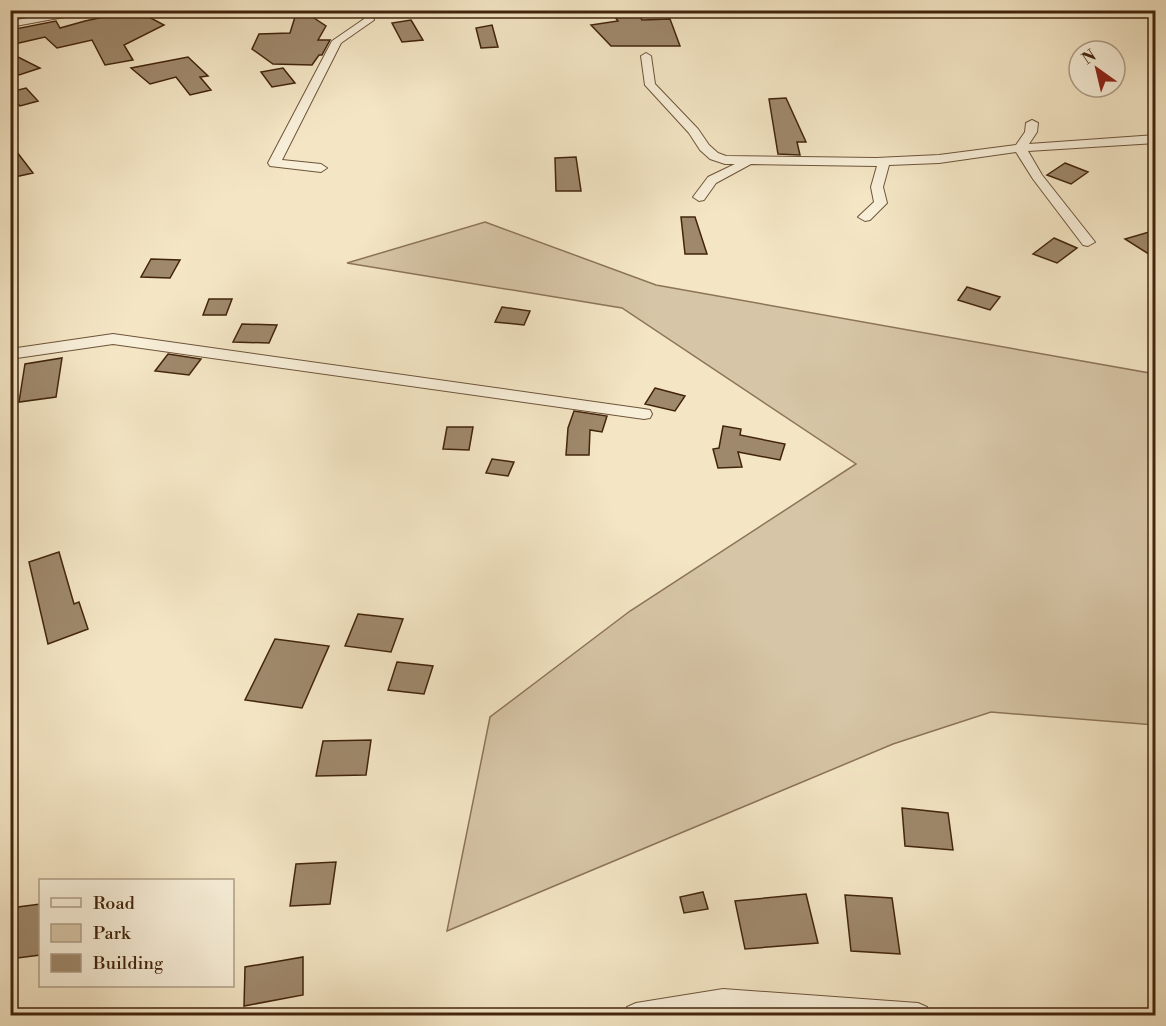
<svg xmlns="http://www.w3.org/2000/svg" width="1166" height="1026" viewBox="0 0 1166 1026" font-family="'Libre Bodoni',serif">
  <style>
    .green { fill: #d6c5a6; stroke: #8c7459; stroke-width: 1.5 }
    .building { fill: #9f896c; stroke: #42240c; stroke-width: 1.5 }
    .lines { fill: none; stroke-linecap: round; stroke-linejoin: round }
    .minor-casing { stroke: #6e543a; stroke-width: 2 }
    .minor { fill: #f8efd9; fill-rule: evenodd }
  </style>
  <rect width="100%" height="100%" fill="#f4e6c5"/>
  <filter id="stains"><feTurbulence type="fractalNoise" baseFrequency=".00333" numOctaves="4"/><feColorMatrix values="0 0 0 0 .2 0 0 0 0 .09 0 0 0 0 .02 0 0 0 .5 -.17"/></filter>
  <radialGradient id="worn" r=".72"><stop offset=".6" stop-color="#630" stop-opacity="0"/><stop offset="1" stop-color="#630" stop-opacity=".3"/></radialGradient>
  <path class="green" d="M485,222L656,285L1155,374V725L991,712L893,744L447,931L490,717L630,611L856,464L622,308L347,263Z"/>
  <path class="building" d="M136,10L144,17L147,16L164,25L124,45L133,60L105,65L92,40L57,48L45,37L10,45V30L56,21L60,28L85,21Z
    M610,10H636L642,20L670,19L680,46H611L591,25L618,21Z
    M308,14L326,26L318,40H330L322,55H319L312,65L273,64L252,49L259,34L290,33L295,17Z
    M411,20L423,40L402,42L392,23Z
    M492,25L498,47L481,48L476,28Z
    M10,53L40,68L19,75L10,71Z
    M188,57L208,76L200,77L211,90L190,95L176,77L150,84L131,68Z
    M283,68L295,83L272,87L261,72Z
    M26,88L38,101L20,106L10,96V92Z
    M786,98L806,142H797L800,155L778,154L769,99Z
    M10,143L33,173L10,178Z
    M576,157L581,191H556L555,158Z
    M1065,163L1088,172L1071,184L1047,175Z
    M681,217H695L707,254H685Z
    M1149,232L1155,236V258L1125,239Z
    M1054,238L1077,248L1057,263L1033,254Z
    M151,259L180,260L170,278L141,277Z
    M967,287L1000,297L990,310L958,300Z
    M209,299H232L226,315H203Z
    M502,307L530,311L524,325L495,322Z
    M242,324L277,325L269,343L233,342Z
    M168,354L201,359L189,375L155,371Z
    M62,358L56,397L19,402L25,364Z
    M655,388L685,396L675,411L645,404Z
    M574,411L607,416L602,432L590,430L589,455H566L568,428Z
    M723,426L741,429L740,435L785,444L780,460L738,452L742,467L718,468L713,449L719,448Z
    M447,427H473L469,450L443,449Z
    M492,459L514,462L508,476L486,473Z
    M59,552L74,604L79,602L88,629L48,644L29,562Z
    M358,614L403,619L391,652L345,646Z
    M275,639L329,646L302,708L245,700Z
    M397,662L433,666L424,694L388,690Z
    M371,740L366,775L316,776L323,741Z
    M902,808L948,813L953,850L905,846Z
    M336,862L330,904L290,906L296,864Z
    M703,892L708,909L684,913L680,897Z
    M806,894L818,943L745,949L735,901Z
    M845,895L892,898L900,954L851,951Z
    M40,904V955L10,959V937L18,907Z
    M303,957V995L244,1006L245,967Z"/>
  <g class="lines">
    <defs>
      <path id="minor" d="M76,10H102L10,27V21Z
        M361,10H371L374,20L341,43L282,160L321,164L327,168L321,172L270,166L268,163L332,41L364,19Z
        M646,53L651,56L655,84L698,129L709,145L718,153L726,156L876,158L939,155L1016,145L1025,132L1026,123L1032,120L1038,123L1037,132L1029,144L1156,135V143L1028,151L1042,175L1095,242L1088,246L1083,245L1033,179L1016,152L939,163L889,165L883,187L887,203L870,220L865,221L858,217L874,202L871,187L877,166L751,164L716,183L704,200L699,201L693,197L708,177L735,164H725L710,159L700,150L689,133L645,85L641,56Z
        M113,334L644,409L650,410L652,414L650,418L644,419L113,344L10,359V349Z
        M723,989L918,1003L927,1007L931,1016H623L627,1007L636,1003Z"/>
    </defs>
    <use href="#minor" class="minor-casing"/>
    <use href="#minor" class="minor"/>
  </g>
  <rect width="1166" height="1026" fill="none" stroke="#f4e6c5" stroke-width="36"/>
  <rect x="12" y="12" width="1142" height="1002" fill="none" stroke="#42240c" stroke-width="3"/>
  <rect x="18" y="18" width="1130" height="990" fill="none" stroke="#42240c" stroke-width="1.5"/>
  <rect x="39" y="879" width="195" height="108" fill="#f8efd9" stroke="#af9e87" stroke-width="1.5"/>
  <rect x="51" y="898" width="30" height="9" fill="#f8efd9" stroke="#af9e87" stroke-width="1.5"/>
  <text x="93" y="909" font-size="18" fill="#42240c">Road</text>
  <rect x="51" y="924" width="30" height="18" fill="#d6c5a6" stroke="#af9e87" stroke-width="1.5"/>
  <text x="93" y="939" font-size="18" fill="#42240c">Park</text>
  <rect x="51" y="954" width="30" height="18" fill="#9f896c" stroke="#af9e87" stroke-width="1.5"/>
  <text x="93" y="969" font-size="18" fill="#42240c">Building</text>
  <g transform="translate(1097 69) rotate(326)"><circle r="28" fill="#f8efd9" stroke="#af9e87" stroke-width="1.5"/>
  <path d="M0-4.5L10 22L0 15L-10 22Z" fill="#8f2418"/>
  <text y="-9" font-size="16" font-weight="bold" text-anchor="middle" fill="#42240c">N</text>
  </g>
  <rect width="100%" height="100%" filter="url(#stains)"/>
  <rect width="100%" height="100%" fill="url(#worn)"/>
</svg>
